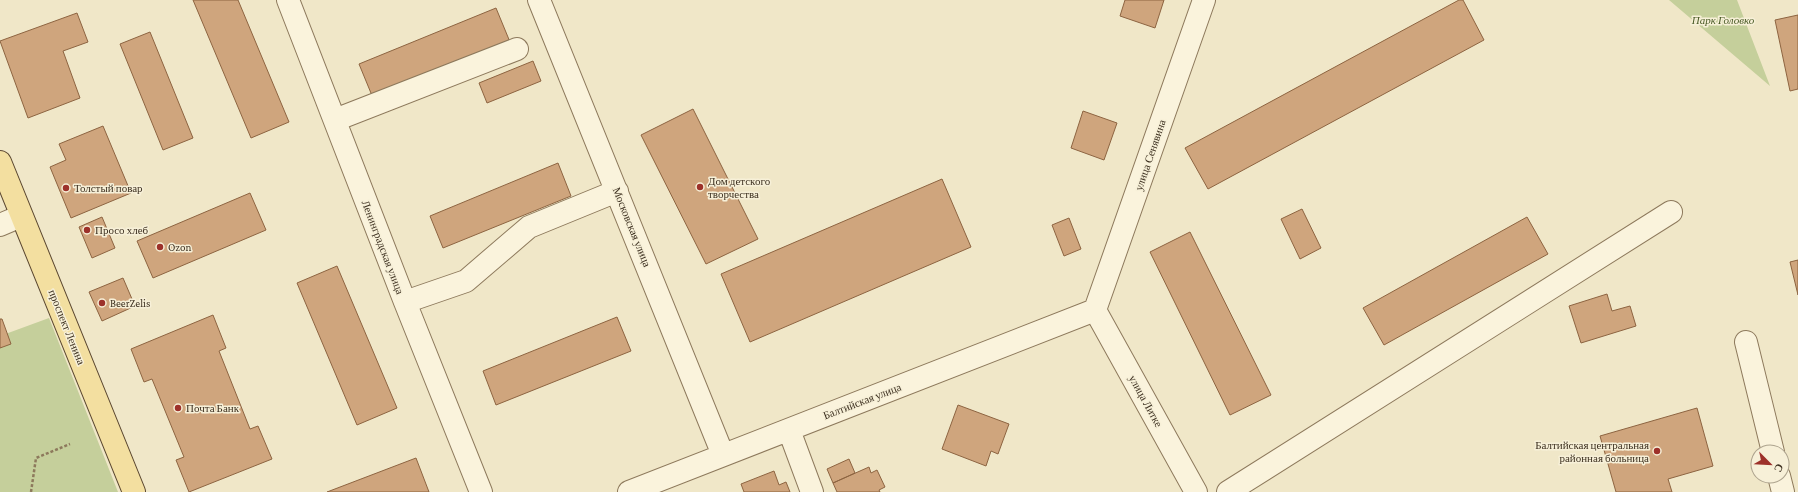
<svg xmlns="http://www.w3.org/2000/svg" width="1798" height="492" viewBox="0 0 1798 492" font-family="'Crimson Pro',serif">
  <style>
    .green { fill: #c5cf9b }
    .building { fill: #cfa57d; stroke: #8d6441 }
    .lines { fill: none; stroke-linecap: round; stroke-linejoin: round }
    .minor-casing { stroke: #8d795c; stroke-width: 24 }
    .major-casing { stroke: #5b4730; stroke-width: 24 }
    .path { stroke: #8d795c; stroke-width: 2.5; stroke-dasharray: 3 2; stroke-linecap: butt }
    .minor { stroke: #faf3dc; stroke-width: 22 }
    .major { stroke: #f3dfa0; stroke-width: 22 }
    .poi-dot { fill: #9d312a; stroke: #f7f0d8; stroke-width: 1.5 }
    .labels { text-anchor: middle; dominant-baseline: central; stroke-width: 3; stroke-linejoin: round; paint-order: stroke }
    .park-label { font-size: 11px; font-style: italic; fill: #495a26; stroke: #f7f0d8 }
    .street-label { font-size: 11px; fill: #3d3020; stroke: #f7f0d8 }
    .poi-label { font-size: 11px; fill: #3d3020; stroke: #f7f0d8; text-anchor: start }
  </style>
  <rect width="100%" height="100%" fill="#f0e7c8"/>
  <path class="green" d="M1669,0H1737L1770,86Z
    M49,318L118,492H0V336Z"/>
  <path class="building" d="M193,0H238L289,122L251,138Z
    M1125,0H1164L1155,28L1120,16Z
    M1459,0H1463L1484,40L1208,189L1185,148Z
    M496,8L510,42L373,98L359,64Z
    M77,13L88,42L63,51L80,98L28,118L0,41Z
    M1798,15V89L1790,91L1775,20Z
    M150,32L193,138L163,150L120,44Z
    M533,61L541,81L487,103L479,83Z
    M693,109L758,239L706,264L641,135Z
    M1083,111L1117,123L1104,160L1071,148Z
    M103,126L131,193L71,218L50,167L66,160L59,144Z
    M558,163L571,196L443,248L430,216Z
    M942,179L971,247L750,342L721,274Z
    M250,193L266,230L153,278L137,241Z
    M1302,209L1321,248L1300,259L1281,219Z
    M102,217L115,248L92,258L79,227Z
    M1527,217L1548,254L1384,345L1363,308Z
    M1069,218L1081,249L1064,256L1052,225Z
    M1190,232L1271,395L1230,415L1150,252Z
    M1798,260V295L1790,262Z
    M337,266L397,408L357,425L297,283Z
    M123,278L135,306L102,321L89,292Z
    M1607,294L1612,311L1630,306L1636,326L1581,343L1569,306Z
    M213,315L226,348L219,351L250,429L258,426L272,459L189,492L176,460L184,457L152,379L144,382L131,349Z
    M617,317L631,351L496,405L483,371Z
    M0,319H2L11,344L0,348Z
    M958,405L1009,424L998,454L991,451L986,466L942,449Z
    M1697,408L1713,466L1668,479L1672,492H1616L1600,436Z
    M416,458L429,492H327Z
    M849,459L855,473L833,483L827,469Z
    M869,467L871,473L877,470L885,487L879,490L880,492H837L833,483Z
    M774,471L779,485L786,482L790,492H744L741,484Z"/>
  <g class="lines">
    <defs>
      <path id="minor" d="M288,0L405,302L481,492
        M539,0L723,455
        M335,120L517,49
        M0,225L21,216
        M405,302L466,281L529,227L617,191
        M1095,310L1204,0
        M1095,310L1196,492
        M1746,342L1773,452
        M789,430L812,492
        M1779,476L1783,492
        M629,492L1095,310
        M1228,492L1671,212"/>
      <path id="major" d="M0,162L134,492"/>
    </defs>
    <use href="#minor" class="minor-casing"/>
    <use href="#major" class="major-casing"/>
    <path class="path" d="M31,492L36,458L70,444"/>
    <use href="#minor" class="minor"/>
    <use href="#major" class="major"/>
  </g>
  <g class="poi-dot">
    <circle cx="700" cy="187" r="4"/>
    <circle cx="66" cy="188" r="4"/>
    <circle cx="87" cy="230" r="4"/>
    <circle cx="160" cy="247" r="4"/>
    <circle cx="102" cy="303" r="4"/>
    <circle cx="178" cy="408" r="4"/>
    <circle cx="1657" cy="451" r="4"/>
  </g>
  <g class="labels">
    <g class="park-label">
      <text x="1723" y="20">Парк Головко</text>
    </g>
    <g class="street-label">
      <text transform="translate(1150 155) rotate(-71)">улица Сенявина</text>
      <text transform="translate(632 227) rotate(68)">Московская улица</text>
      <text transform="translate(383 247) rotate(69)">Ленинградская улица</text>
      <text transform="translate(67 327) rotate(68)">проспект Ленина</text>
      <text transform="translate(862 401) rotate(-21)">Балтийская улица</text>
      <text transform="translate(1146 401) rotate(61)">улица Литке</text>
    </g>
    <g class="poi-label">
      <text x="708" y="181">Дом детского<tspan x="708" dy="13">творчества</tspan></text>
      <text x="74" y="188">Толстый повар</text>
      <text x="95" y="230">Просо хлеб</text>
      <text x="168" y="247">Ozon</text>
      <text x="110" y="303">BeerZelis</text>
      <text x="186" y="408">Почта Банк</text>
      <text x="1649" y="445" text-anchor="end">Балтийская центральная<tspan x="1649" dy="13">районная больница</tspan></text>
    </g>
  </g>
  <g transform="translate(1770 464) rotate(114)"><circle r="19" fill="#f7f0d8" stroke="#ada38e"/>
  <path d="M0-3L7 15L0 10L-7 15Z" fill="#9d312a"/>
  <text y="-6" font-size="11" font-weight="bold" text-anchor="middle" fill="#3d3020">С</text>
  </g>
</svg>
